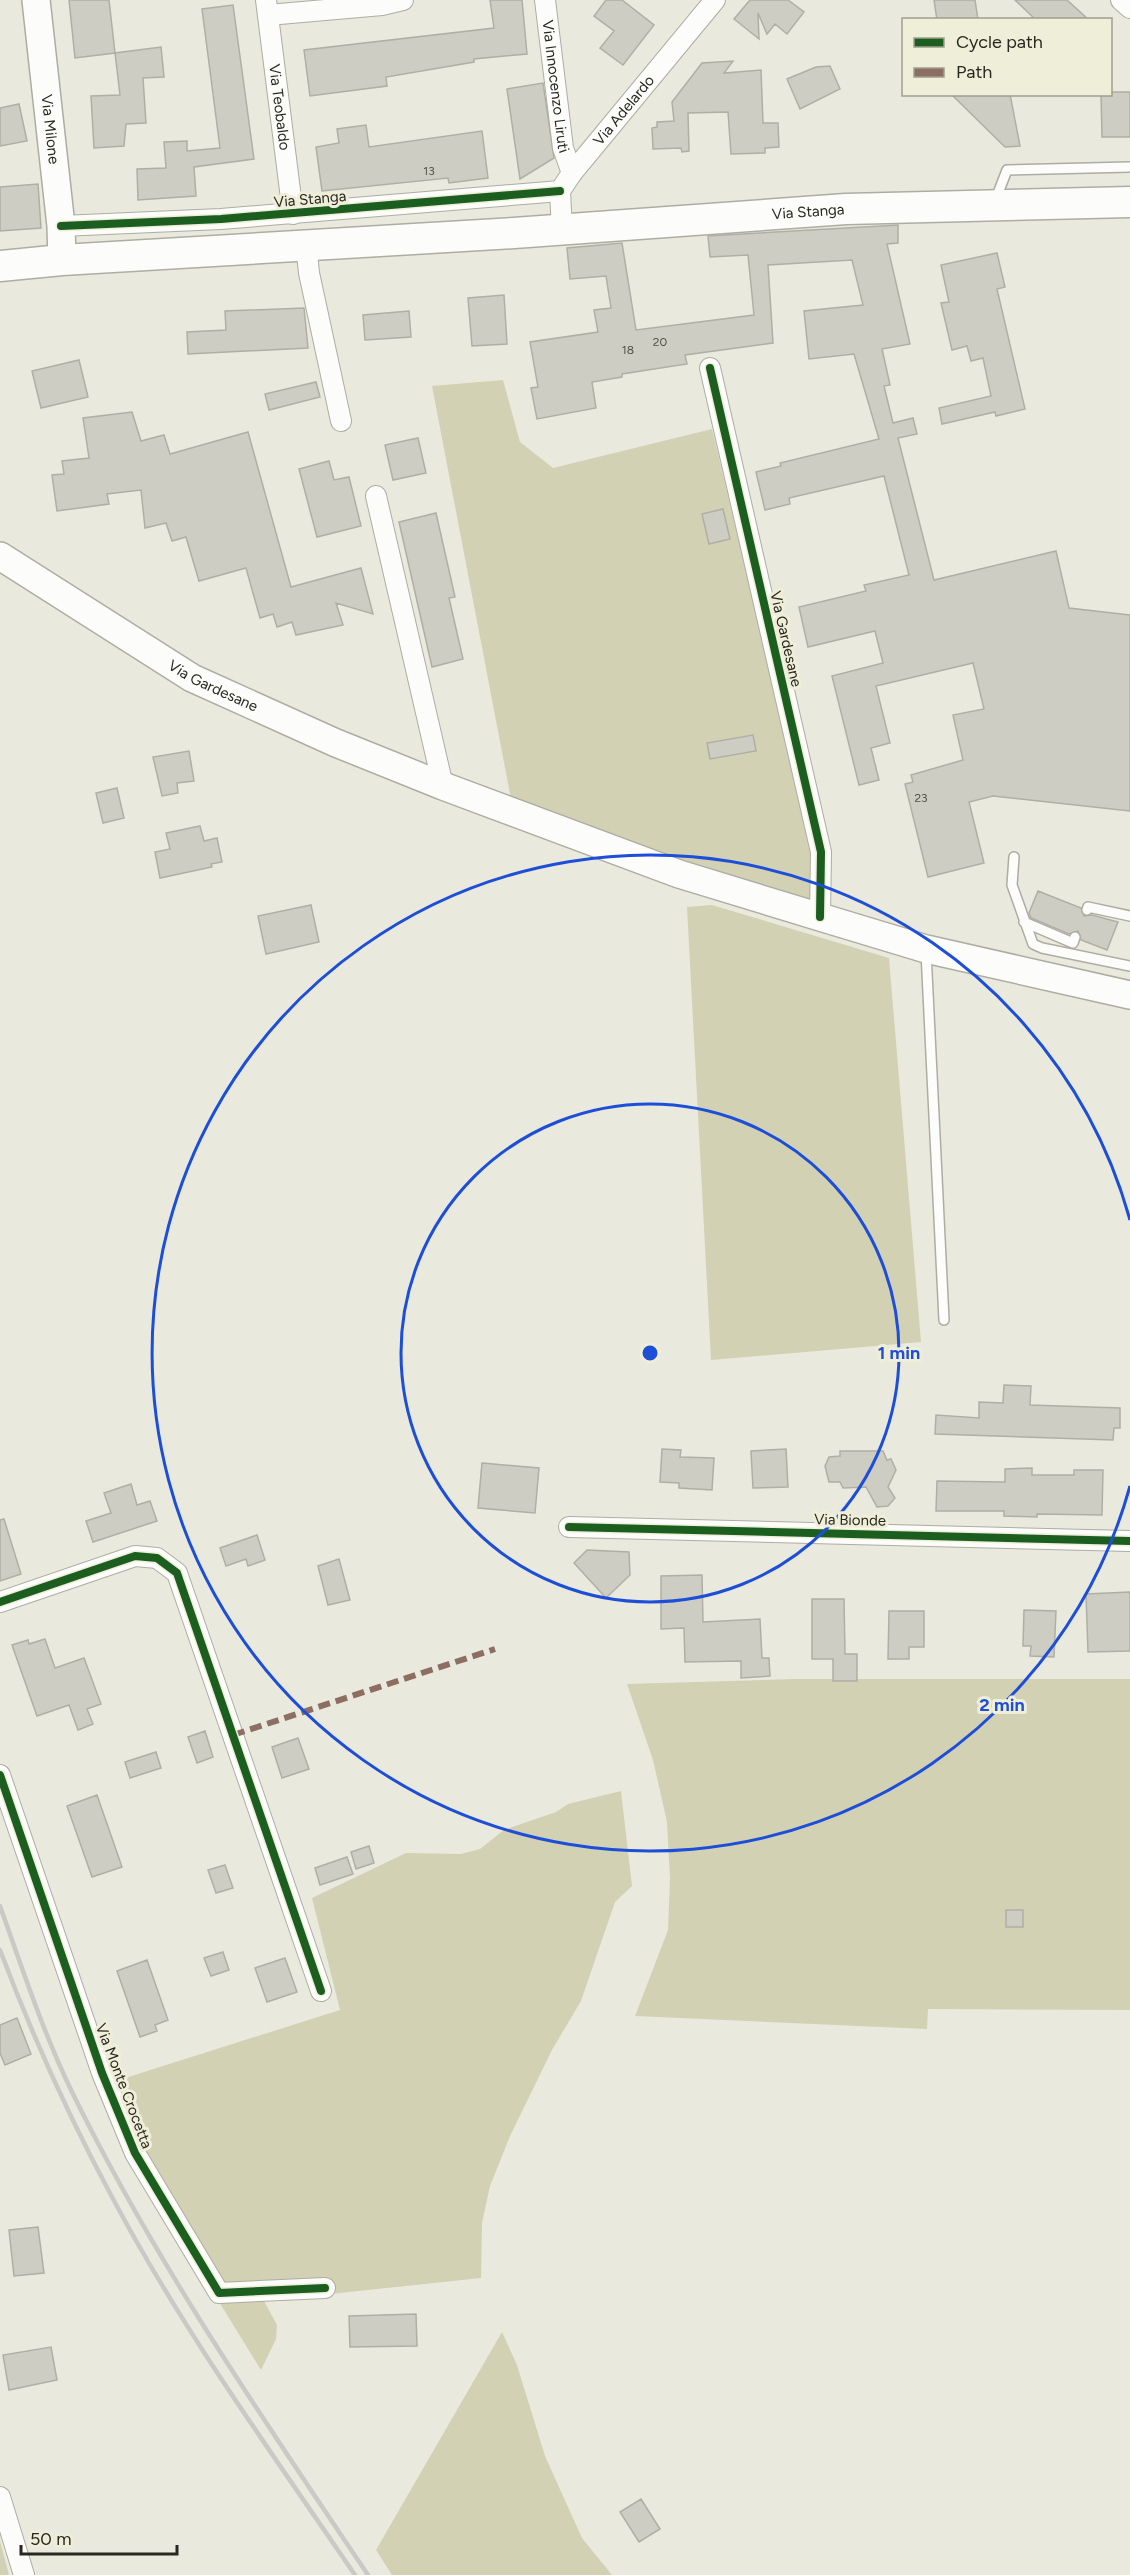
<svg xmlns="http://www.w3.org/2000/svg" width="1130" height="2575" viewBox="0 0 1130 2575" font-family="Figtree,sans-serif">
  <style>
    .green { fill: #d3d1b4 }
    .building { fill: #cecdc3; stroke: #b0afa5; stroke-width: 1.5 }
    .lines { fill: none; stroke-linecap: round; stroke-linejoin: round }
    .lane-casing { stroke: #aeada3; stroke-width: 12 }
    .street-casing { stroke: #aeada3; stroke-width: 22 }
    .secondary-casing { stroke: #aeada3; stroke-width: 30 }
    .primary-casing { stroke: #aeada3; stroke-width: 33 }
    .lane { stroke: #fcfcfa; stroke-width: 9 }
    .street { stroke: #fcfcfa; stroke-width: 20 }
    .secondary { stroke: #fcfcfa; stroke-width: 27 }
    .primary { stroke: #fcfcfa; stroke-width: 30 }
    .rail { stroke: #c9c9c6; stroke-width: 4.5 }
    .quiet { stroke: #8d6e63; stroke-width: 6; stroke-dasharray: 12 6; stroke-linecap: butt }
    .cycleway-casing { stroke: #efeed8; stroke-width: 11 }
    .cycleway { stroke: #1b5e20; stroke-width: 8 }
    .ring { fill: none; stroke: #1d4ed8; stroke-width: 3 }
    .labels { text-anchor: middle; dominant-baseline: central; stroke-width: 6; stroke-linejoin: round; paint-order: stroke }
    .number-label { font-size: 12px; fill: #525149 }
    .street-label { font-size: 15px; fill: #292820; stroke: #efeed8 }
    .centre { fill: #1d4ed8; stroke: #efeed8; stroke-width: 3 }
    .ring-label { font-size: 18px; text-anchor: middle; font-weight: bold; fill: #1d4ed8; stroke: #efeed8; stroke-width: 6; stroke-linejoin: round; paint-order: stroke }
  </style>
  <rect width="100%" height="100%" fill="#eae9dd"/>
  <path class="green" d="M503,380L520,442L553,468L712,429L826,904L769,890L511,799L432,386Z
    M712,905L889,958L921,1342L711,1360L687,907Z
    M795,1679H1130V2010L928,2009L927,2029L635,2016L668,1930L670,1878L667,1822L653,1760L627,1684Z
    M621,1791L632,1886L615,1902L581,2001L552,2050L510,2136L490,2186L482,2223L481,2278L264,2301L277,2325L276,2339L261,2370L192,2258L100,2086L340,2010L312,1898L406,1853L461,1854L480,1849L504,1830L556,1812L568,1804Z
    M502,2332L517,2365L545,2456L582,2538L612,2575H392L376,2550Z
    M0,2541L9,2575H0Z"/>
  <path class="building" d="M69,0H109L115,53L75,58Z
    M490,0H522L527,54L474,59V62L386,77L387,86L310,96L304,50L494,28Z
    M606,0H622L654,25L623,65L600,48L614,31L594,16Z
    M750,0H788L804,12L787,34L775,24L767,34L758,13L759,39L734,19Z
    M934,0H975L978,20H937Z
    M1015,0H1067L1089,20H1036Z
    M233,5L254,159L194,167L196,196L138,200L137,169L166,168L164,142L187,141V151L220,148L202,9Z
    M161,47L164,77L143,78L146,123L126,124L124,146L94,148L91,96L120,95L115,53Z
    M733,61L724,73L761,70L763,123H778L779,147L765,148V153L731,154L728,112L688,113L689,151L682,152L681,148L653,149L652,128L657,127V122L674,121L672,102L702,63Z
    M830,66L840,89L800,109L787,79L816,67Z
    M543,83L554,158L520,179L507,89Z
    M1110,92H1130V137H1102L1101,94H1110Z
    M951,94H1010L1020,146L1005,147Z
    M19,104L27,141L0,146V108Z
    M366,125L369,147L482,131L488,178L449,183L448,178L322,191L316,147L339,143L337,129Z
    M38,184L41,228L0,231V187Z
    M898,225V243L887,244L910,344L882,349L890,385L884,386L893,423L913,418L917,434L898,438L934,580L1056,551L1069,608L1130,615V811L993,796L969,802L984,863L928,877L905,784L913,782L911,775L963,760L953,715L984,709L973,663L876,686L890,743L871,748L879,780L859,785L832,676L883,663L875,631L808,647L799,607L866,591L864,585L909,575L884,476L789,498L790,504L765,510L756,472L781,466L780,463L879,439L854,354L809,359L804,311L863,305L852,260L768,265L773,343L685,355L687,364L622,374V377L592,382L596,408L537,419L531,388L538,387L530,342L598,332L594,310L611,308L606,276L570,279L567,248L622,243L636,330L754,315L748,255L710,257L708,236Z
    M997,253L1005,287L997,289L1025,409L996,416L995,412L942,424L939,408L991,396L983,358L971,361L967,346L952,350L941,303L949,302L941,265Z
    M504,295L507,344L472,346L468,298Z
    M304,308L308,348L188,354L187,332L226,330L225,311Z
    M409,311L411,337L365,340L363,315Z
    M79,360L88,397L41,408L32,371Z
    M316,382L320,397L269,410L265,394Z
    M132,412L141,441L164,435L170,454L248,432L291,587L361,568L373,614L336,603L343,625L296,635L292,622L277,627L273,614L260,618L246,568L199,581L186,537L172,541L166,523L145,528L141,490L107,494L109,504L57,511L52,475L64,474L62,461L89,458L83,418Z
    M418,438L426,473L393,480L385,445Z
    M329,461L334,480L349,477L361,526L317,537L299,469Z
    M723,509L730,539L709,544L702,514Z
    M436,513L455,597L449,598L463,659L432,667L399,522Z
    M753,735L756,751L710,759L707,743Z
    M189,751L194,781L177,783L178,793L162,796L153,757Z
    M117,788L124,818L103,823L96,793Z
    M200,826L204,841L217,838L222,862L211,864L212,867L160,878L155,852L170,849L166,833Z
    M1038,891L1081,908L1084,916L1092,915L1118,922L1107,950L1081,940L1078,931L1069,934L1031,918L1029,913Z
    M311,905L319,942L266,954L258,916Z
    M1004,1385L1031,1386L1030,1405L1120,1408V1428H1114L1113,1440L935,1434L936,1415L979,1418V1402L1003,1403Z
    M662,1449L681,1450L680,1457L714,1458L712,1490L679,1488V1483L660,1482Z
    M786,1449L788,1487L753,1488L751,1451Z
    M840,1451H883L887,1460L891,1459L896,1470L888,1487L895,1498L888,1506L877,1507L866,1487L843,1488L840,1482H829L825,1466L829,1457L840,1456Z
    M482,1463L539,1468L535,1513L478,1508Z
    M1032,1468V1475H1074V1470H1103L1102,1515L1037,1514V1517L1004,1516V1511H936L937,1481L1005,1482V1469Z
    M131,1484L137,1505L150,1501L157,1521L93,1542L86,1521L111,1513L104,1493Z
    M4,1519L21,1574L0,1581V1520Z
    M257,1535L265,1560L248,1566L246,1559L226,1566L220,1548Z
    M587,1550L629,1552L630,1575L606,1598L574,1563Z
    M339,1559L350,1600L328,1605L318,1566Z
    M702,1575L703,1622L760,1619L762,1658H769L770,1676L741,1678V1661L685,1662L684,1628L661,1629V1576Z
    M1130,1592V1651L1088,1652L1086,1594Z
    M812,1599H844L845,1654H857V1681H833V1659H812Z
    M1024,1610L1056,1611L1054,1657L1030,1656L1031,1646H1023Z
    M889,1611H924V1647H909V1659H888Z
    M45,1639L55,1668L84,1658L101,1704L87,1709L93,1724L78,1730L69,1705L37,1716L12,1645L28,1640L29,1644Z
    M205,1731L213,1757L197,1763L188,1737Z
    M298,1738L309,1769L282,1778L272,1747Z
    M156,1752L161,1768L130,1778L125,1762Z
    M97,1795L122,1867L92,1877L67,1806Z
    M369,1846L374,1863L356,1869L351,1852Z
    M347,1857L353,1874L320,1885L315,1868Z
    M225,1865L233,1888L216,1893L208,1870Z
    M1006,1910H1023V1927H1006Z
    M223,1952L229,1970L211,1976L204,1958Z
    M285,1958L297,1992L267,2002L255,1968Z
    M147,1960L168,2020L155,2025L157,2031L140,2037L117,1971Z
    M17,2018L31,2054L5,2065L0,2053V2025Z
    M38,2227L44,2273L14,2276L9,2230Z
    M416,2314L417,2346L350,2347L349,2316Z
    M51,2347L57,2380L9,2390L3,2355Z
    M641,2499L660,2529L639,2542L620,2512Z"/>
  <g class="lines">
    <defs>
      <path id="lane" d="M995,201L1007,170L1130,167
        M1014,857L1012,885L1033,944L1042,948L1130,966
        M1087,910L1088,907L1130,916
        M1024,922L1073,943L1075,937
        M926,952L944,1320"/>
      <g id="street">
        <path id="s1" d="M266,0L293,214"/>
        <path id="s2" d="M545,0L563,148L572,173"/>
        <path d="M1121,0L1130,8"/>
        <path d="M268,15L382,5L403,0"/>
        <path d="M61,226L221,219L560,191"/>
        <path id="s3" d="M562,230L560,191L572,173L715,0"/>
        <path d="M306,244L309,273L341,421"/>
        <path d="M710,368L821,852L820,917"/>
        <path d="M376,496L443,786"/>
        <path d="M569,1527L1130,1541"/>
        <path d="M0,1602L135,1556L157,1558L177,1573L321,1991"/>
        <path d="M0,1775L102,2073L135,2153L219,2293L325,2288"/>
        <path d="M0,2497L24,2575"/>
      </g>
      <g id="secondary">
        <path id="s4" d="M36,0L61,226L62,260"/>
        <path id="s5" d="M0,556L192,678L336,743L443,786L679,874L820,917L926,949L1130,995"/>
      </g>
      <g id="primary">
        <path id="s6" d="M0,266L62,260L514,233L846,209L1130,202"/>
      </g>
    </defs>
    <use href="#lane" class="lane-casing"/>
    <use href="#street" class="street-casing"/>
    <use href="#secondary" class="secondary-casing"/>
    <use href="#primary" class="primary-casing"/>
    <use href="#lane" class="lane"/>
    <use href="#street" class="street"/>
    <use href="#secondary" class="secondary"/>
    <use href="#primary" class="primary"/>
    <path class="rail" d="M0,1906C22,1968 43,2032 72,2092C155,2262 263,2419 368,2575
      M0,1950C32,2035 69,2117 112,2197C182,2329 271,2452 355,2575"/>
    <path class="quiet" d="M233,1735L495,1649"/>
    <defs>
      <path id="cycleway" d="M61,226L221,219L560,191
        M710,368L821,852L820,917
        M569,1527L1130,1541
        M0,1602L135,1556L157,1558L177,1573L321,1991
        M0,1775L102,2073L135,2153L219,2293L325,2288"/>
    </defs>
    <use href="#cycleway" class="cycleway-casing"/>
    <use href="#cycleway" class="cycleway"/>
  </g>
  <g class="ring">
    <circle cx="650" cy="1353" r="249"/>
    <path d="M1130 1486A498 498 0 1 1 1130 1220"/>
  </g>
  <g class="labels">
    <g class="number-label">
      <text x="429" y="171">13</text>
      <text x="660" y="342">20</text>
      <text x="628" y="350">18</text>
      <text x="921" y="798">23</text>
    </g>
    <g class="street-label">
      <text stroke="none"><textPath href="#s2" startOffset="87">Via Innocenzo Liruti</textPath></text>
      <text stroke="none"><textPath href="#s1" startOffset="108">Via Teobaldo</textPath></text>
      <text stroke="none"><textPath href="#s3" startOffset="142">Via Adelardo</textPath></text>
      <text stroke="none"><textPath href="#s4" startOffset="130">Via Milone</textPath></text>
      <text transform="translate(310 199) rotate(-5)">Via Stanga</text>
      <text stroke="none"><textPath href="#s6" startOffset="810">Via Stanga</textPath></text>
      <text transform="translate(786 639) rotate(77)">Via Gardesane</text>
      <text stroke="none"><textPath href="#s5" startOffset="250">Via Gardesane</textPath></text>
      <text transform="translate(850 1520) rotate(1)">Via Bionde</text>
      <text transform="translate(124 2086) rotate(69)">Via Monte Crocetta</text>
    </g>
  </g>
  <circle cx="650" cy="1353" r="9" class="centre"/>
  <g class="ring-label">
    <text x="899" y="1359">1 min</text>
    <text x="1002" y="1711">2 min</text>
  </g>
  <rect x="902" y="18" width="210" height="78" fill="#efeed8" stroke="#a09f8e" stroke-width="1.5"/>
  <rect x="914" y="38" width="30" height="9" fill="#1b5e20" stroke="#a09f8e" stroke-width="1.5"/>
  <text x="956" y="48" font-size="18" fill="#292820">Cycle path</text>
  <rect x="914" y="68" width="30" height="9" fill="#8d6e63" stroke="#a09f8e" stroke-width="1.5"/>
  <text x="956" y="78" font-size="18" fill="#292820">Path</text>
  <path d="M21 2545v9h156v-9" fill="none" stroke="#292820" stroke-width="3"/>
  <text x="30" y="2545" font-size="18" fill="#292820" stroke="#efeed8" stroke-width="4.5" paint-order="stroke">50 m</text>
</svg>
